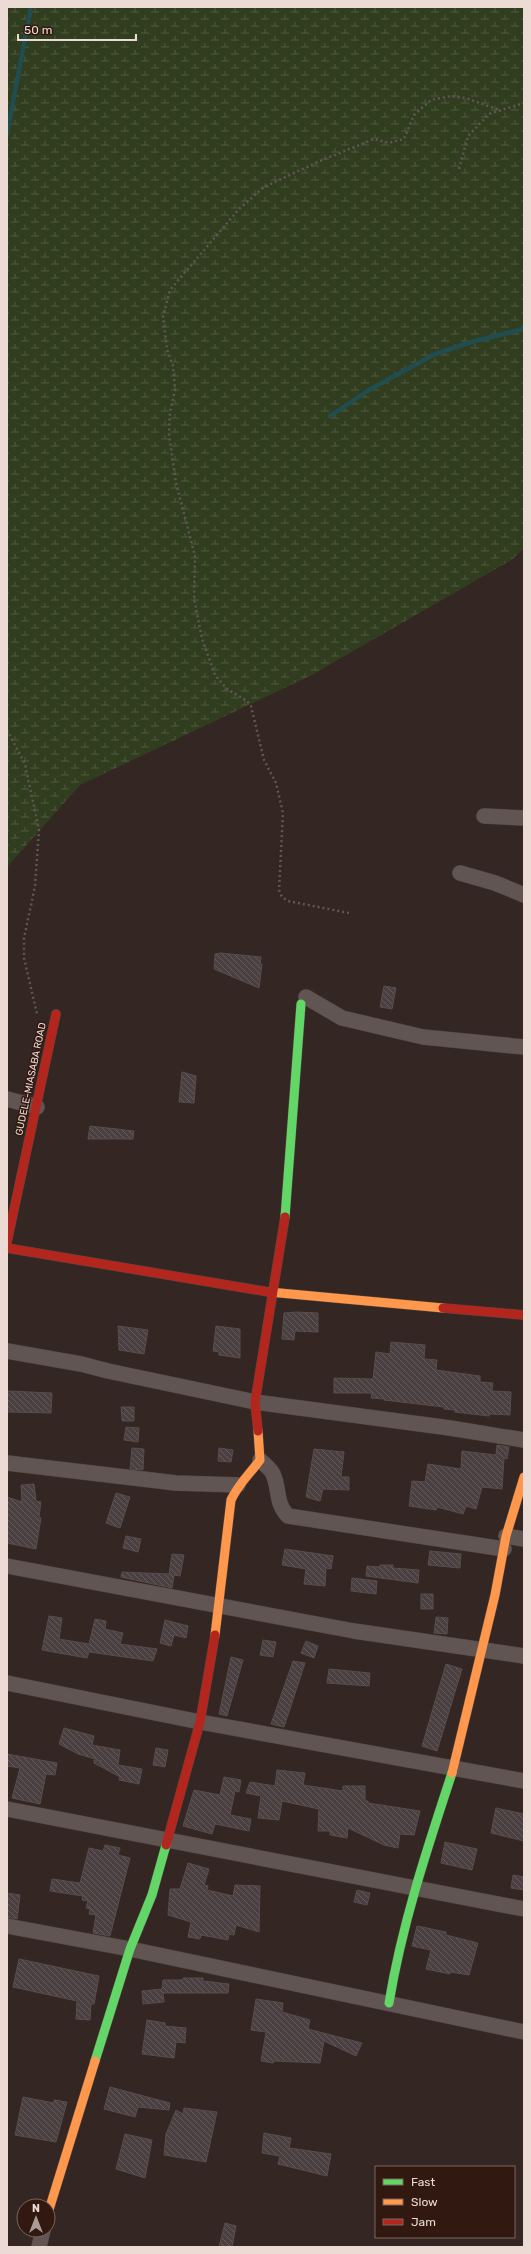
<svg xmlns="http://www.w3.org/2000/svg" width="531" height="2254" viewBox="0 0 531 2254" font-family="Rubik,sans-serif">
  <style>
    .wetland { fill: url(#wetland-marsh) }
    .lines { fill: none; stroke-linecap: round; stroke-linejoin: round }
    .stream { stroke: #204d50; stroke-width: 4.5 }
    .building { fill: url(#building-back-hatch); stroke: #584c4d }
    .street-casing { stroke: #514441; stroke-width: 16 }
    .fast-casing { stroke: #514441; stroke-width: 10 }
    .slow-casing { stroke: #514441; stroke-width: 10 }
    .jam-casing { stroke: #514441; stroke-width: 10 }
    .path { stroke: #605653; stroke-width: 2.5; stroke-dasharray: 2 3; stroke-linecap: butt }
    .street { stroke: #605552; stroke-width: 15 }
    .fast { stroke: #63d668; stroke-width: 9 }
    .slow { stroke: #ff974d; stroke-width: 9 }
    .jam { stroke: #b3261e; stroke-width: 9 }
    .labels { text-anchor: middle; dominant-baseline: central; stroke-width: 3; stroke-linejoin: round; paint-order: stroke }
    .street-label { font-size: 10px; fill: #ecdad4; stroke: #311911 }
  </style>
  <defs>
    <pattern id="wetland-marsh" width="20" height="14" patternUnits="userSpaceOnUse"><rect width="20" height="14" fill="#313d1f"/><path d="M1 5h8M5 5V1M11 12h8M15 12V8" fill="none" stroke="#4f583f"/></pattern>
    <pattern id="building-back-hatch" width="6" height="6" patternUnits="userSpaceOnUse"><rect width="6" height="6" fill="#4b4041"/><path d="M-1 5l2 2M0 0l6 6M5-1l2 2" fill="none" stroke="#655b5c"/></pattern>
  </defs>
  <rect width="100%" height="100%" fill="#342622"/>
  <path class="wetland" d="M7,7H524V548L513,559L310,676L80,785L7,867Z"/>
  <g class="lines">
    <path class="stream" d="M7,134L31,7
      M330,416L369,390L435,354L475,341L524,329"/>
  </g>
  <path class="building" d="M221,953L261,957L260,964H262L259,988L214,969L215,954Z
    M384,986L396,988L392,1009L380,1007Z
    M182,1072L196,1076L194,1103L179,1102Z
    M90,1126L134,1131L133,1139H88Z
    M296,1312L318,1313V1332L295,1331L294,1340L282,1339L284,1313Z
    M118,1326L148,1330L144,1354L119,1350Z
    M216,1326L240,1329V1358L219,1355V1352L213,1351Z
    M391,1342L425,1345L424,1359L437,1360L436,1370L480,1376V1382L493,1383L492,1391L511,1392L510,1415L490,1414L489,1416L455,1412V1410L444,1409V1407L384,1400L385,1399L371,1398L372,1393H334V1378L373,1379L376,1352L390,1354Z
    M7,1391L52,1393L51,1413L7,1412Z
    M121,1407H134V1421H122Z
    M126,1427L139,1428L138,1442L124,1440Z
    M497,1445L509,1447L507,1459L504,1458L502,1489L482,1487L476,1509L466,1506L463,1514L437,1507L436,1510L409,1506L412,1481L425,1482L428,1464L461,1469L462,1451L496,1455Z
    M132,1448L144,1449L143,1470L130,1469Z
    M219,1448L233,1450L231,1462L218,1461Z
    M314,1449L344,1452L341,1477H349V1490L323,1489L320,1501L306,1497Z
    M34,1484L36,1501L41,1502L39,1517L41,1518L36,1549L7,1543V1497L22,1502L21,1485Z
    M116,1493L130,1497L120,1528L106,1523Z
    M126,1536L141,1539L138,1552L123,1548Z
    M285,1549L333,1556L331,1569L326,1568L325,1586L304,1584L306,1569L282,1565Z
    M430,1551L461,1554L460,1568L428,1565Z
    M172,1554L184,1555L180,1576L174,1575L172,1588L121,1577L122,1572L169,1574Z
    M380,1565H393V1568L419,1570L418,1583L366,1576L367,1566L380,1567Z
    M352,1578L377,1581L376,1594L351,1591Z
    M421,1594H433V1609H421Z
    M49,1616L62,1618L59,1639L89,1644L95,1619L106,1621L105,1629L123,1633L120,1644L157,1649L153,1661L89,1652L87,1658L42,1650Z
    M436,1617L448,1618L447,1634L434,1633Z
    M165,1620L188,1626L186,1638L174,1635L171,1646L160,1643Z
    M263,1640L276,1642L273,1657L260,1655Z
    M306,1641L318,1646L314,1658L301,1653Z
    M231,1657L243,1660L227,1716L219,1714Z
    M293,1661L305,1663L284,1727L271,1724Z
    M446,1664L462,1669L437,1751L422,1746Z
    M329,1669L370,1673L369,1686L327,1683Z
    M64,1728L94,1736L92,1745L120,1750L118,1765L142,1769L139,1784L119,1780L120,1777L94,1763V1760L102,1761L78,1754L59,1744Z
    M156,1748L168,1750L165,1767L153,1765Z
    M7,1754L57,1763L55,1775L46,1774L40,1804L12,1798L20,1768L7,1766Z
    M277,1770L305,1773L303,1785L343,1791V1786H365V1801H368V1803L420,1811L414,1835L400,1834L398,1848L384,1845L348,1828L347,1838L330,1835V1831H318L319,1809L282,1801L279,1820L258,1818L261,1796L246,1793L250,1782L275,1786Z
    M224,1777L241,1780L239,1792L235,1791L230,1815L251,1819L249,1831L215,1824L212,1834L183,1826L194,1790L220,1795Z
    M496,1808L524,1814V1841L491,1833Z
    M445,1842L477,1849L472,1870L441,1863Z
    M105,1845L120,1848L118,1855L130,1858L110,1936L93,1933L96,1915L89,1914L90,1909L86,1908L88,1901L82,1900L83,1896L50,1891L52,1879L80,1883L89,1848L103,1851Z
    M188,1863L209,1869L204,1885L208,1886L207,1890L233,1896L235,1885L260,1886L259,1932L236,1925L234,1935L229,1934L228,1940L201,1935L200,1939L188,1937L191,1922L168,1915L170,1889H180Z
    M513,1875L524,1877V1890L511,1888Z
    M357,1890L370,1893L367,1905L354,1902Z
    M7,1893L20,1895L17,1919L7,1917Z
    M417,1926L446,1932V1935L478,1943L469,1975L450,1972V1974L426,1969L431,1950L412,1946Z
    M19,1959L99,1976L94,2004H91L90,2020L76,2019L77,2001L13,1987Z
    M183,1978H203V1981L229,1984L228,1993H163L164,2002L143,2004L142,1991L162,1989L163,1980H183Z
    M256,1999L283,2003L282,2012L310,2020L308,2029L362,2043L356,2056L324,2041L320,2063L274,2061L273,2063L261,2061L266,2032L251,2030Z
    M147,2020L165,2023V2026L186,2028L185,2043L176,2042L174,2058L142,2054Z
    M110,2087L170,2103L169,2110L138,2107L135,2117L104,2109Z
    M23,2097L54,2103V2100L67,2102L56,2142L15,2135Z
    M184,2108L217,2112L206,2162L164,2155L166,2134L176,2110L183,2114Z
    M264,2133L291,2138L289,2148L331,2154L327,2176L278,2164L280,2156L262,2153Z
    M125,2134L152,2140L145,2178L116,2169Z
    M225,2223L236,2226L232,2247H219Z"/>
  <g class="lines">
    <defs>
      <path id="street" d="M484,816L524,818
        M460,873L495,883L524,895
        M306,997L342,1018L423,1037L524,1047
        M7,1099L37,1107
        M7,1351L81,1364L108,1371L255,1402L450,1428L524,1440
        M260,1460C264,1464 271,1469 273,1474C280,1489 275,1503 288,1516L504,1549
        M7,1463L176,1483L238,1485
        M506,1536L524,1539
        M7,1566L354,1631L524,1656
        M7,1683L200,1722L524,1781
        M7,1809L524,1909
        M7,1926L130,1949L524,2032
        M39,2247L43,2230"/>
      <path id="fast" d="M285,1217L301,1004
        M389,2003C402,1924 427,1849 452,1773
        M95,2061L130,1949L152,1895L166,1845"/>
      <path id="slow" d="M269,1292L443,1308
        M215,1635L231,1500C239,1483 249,1475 260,1460L258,1431
        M452,1773L495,1595L506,1536L524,1477
        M48,2213L95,2061"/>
      <path id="jam" d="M7,1242L56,1014
        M7,1248L269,1292
        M443,1308L524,1315
        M258,1431L255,1402L285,1217
        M166,1845L200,1722L215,1635"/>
    </defs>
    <use href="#street" class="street-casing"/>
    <use href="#fast" class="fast-casing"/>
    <use href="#slow" class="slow-casing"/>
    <use href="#jam" class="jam-casing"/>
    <path class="path" d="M459,169L468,136L489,114L524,103
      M7,730L25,764L39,830L35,886L24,938V958L37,1014
      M349,913L288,901L282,897L279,890L283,813L276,783L264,760L251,706L247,701L227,689L215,675L202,639L194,598L195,556L176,483L169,435L170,412L175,390L173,366L167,349L163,316L170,290L239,209L264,187L320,161L374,139L389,143L404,139L414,115L431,100L451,96L465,98L500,110"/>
    <use href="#street" class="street"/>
    <use href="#fast" class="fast"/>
    <use href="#slow" class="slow"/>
    <use href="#jam" class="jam"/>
  </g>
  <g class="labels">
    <g class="street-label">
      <text transform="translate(31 1079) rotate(-78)">GUDELE-MIASABA ROAD</text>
    </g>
  </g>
  <rect width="531" height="2254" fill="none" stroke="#ecdad4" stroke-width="16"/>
  <rect x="375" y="2166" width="140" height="72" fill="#311911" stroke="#7c665f"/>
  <rect x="383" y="2179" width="20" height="6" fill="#63d668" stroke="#7c665f"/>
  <text x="411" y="2186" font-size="12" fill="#ecdad4">Fast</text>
  <rect x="383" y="2199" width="20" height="6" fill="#ff974d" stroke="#7c665f"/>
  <text x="411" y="2206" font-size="12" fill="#ecdad4">Slow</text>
  <rect x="383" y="2219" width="20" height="6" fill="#b3261e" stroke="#7c665f"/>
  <text x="411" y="2226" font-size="12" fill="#ecdad4">Jam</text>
  <g transform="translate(36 2218)"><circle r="19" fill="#311911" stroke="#7c665f"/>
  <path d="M0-3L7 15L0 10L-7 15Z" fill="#ac9b96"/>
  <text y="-6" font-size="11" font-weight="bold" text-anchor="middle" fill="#ecdad4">N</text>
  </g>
  <path d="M18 34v6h118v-6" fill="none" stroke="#ecdad4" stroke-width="2"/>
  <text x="24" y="34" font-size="12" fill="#ecdad4" stroke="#311911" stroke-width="3" paint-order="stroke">50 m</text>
</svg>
